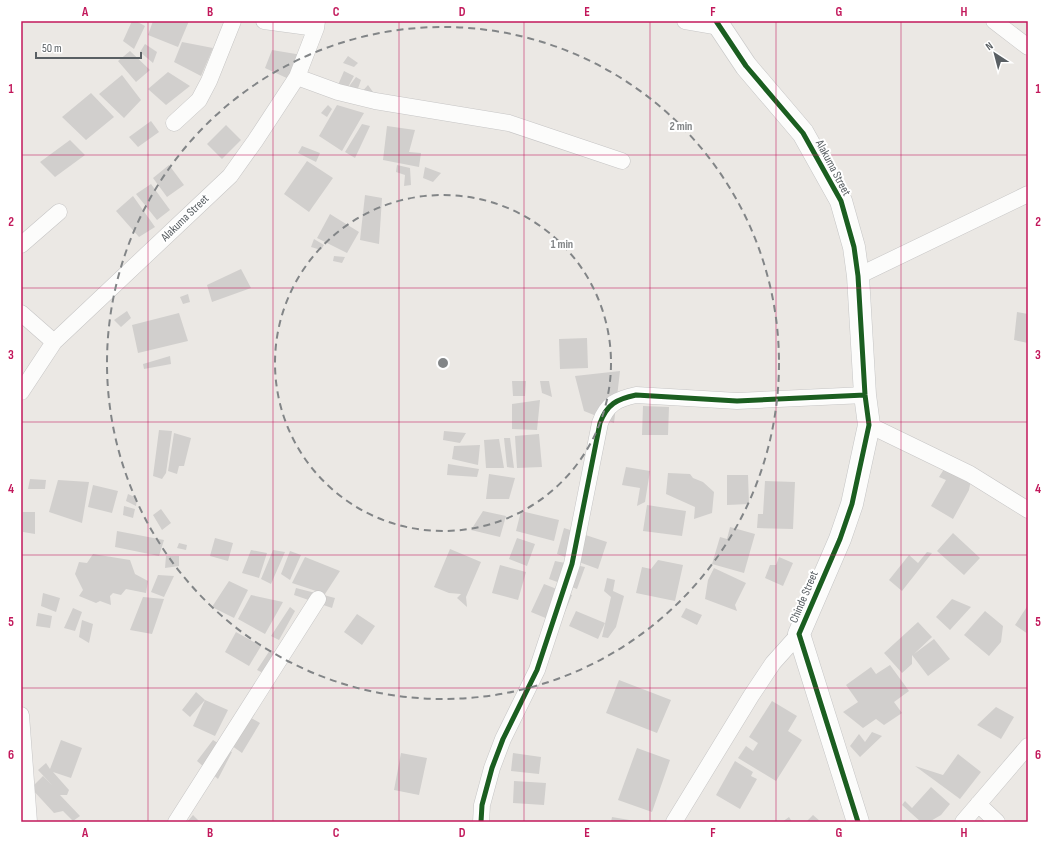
<svg xmlns="http://www.w3.org/2000/svg" width="1049" height="843" viewBox="0 0 1049 843" font-family="'Sofia Sans Condensed',sans-serif">
  <style>
    .building { fill: #d1cfcd }
    .lines { fill: none; stroke-linecap: round; stroke-linejoin: round }
    .street-casing { stroke: #c6c5c5; stroke-width: 17 }
    .secondary-casing { stroke: #c5c5c5; stroke-width: 23 }
    .street { stroke: #fcfcfb; stroke-width: 16 }
    .secondary { stroke: #fcfcfb; stroke-width: 22 }
    .cycleway-casing { stroke: #fff; stroke-width: 8 }
    .cycleway { stroke: #1b5e20; stroke-width: 5 }
    .grid { fill: none; stroke: #c2185b; stroke-width: 1; stroke-opacity: 0.55 }
    .ring { fill: none; stroke: #828587; stroke-width: 2; stroke-dasharray: 7 5 }
    .labels { text-anchor: middle; dominant-baseline: central; stroke-width: 4; stroke-linejoin: round; paint-order: stroke }
    .street-label { font-size: 12px; fill: #595f63; stroke: #fff }
    .centre { fill: #828587; stroke: #fff; stroke-width: 2 }
    .ring-label { font-size: 12px; text-anchor: middle; font-weight: bold; fill: #828587; stroke: #fff; stroke-width: 4; stroke-linejoin: round; paint-order: stroke }
    .neatline { fill: none; stroke: #c2185b; stroke-width: 1.5 }
    .grid-label { font-size: 13px; text-anchor: middle; font-weight: bold; fill: #c2185b }
  </style>
  <rect width="100%" height="100%" fill="#ebe8e4"/>
  <path class="building" d="M132,21H136L145,26L134,49L123,41Z
    M153,21H189L178,47L148,35Z
    M182,42L213,48L201,76L174,62Z
    M145,44L157,52L153,63L140,52Z
    M272,50L302,55L291,80L265,68Z
    M130,51L150,70L136,82L118,61Z
    M348,56L358,63L354,67L343,63Z
    M344,71L354,76L347,89L338,85Z
    M168,72L190,86L166,105L148,89Z
    M122,75L141,100L124,118L99,94Z
    M356,77L361,80L356,94L347,89Z
    M368,85L373,92L367,97L360,94Z
    M91,93L114,117L86,140L62,117Z
    M328,105L332,109L327,117L321,113Z
    M337,105L364,113L342,151L319,136Z
    M151,121L159,132L138,147L129,137Z
    M362,124L370,126L355,158L345,152Z
    M226,125L241,140L222,159L207,144Z
    M387,126L415,130L409,152L421,153L419,167L383,160Z
    M70,140L85,155L55,177L40,162Z
    M302,146L320,153L316,162L298,153Z
    M307,161L333,178L309,212L284,194Z
    M169,165L184,185L167,197L153,178Z
    M397,165L410,168L411,185L404,186L405,175L396,172Z
    M425,167L441,173L433,182L423,178Z
    M151,184L170,210L157,220L136,194Z
    M365,195L382,198L379,244L360,240Z
    M133,196L155,227L139,237L116,211Z
    M330,214L359,232L347,253L317,238Z
    M314,239L324,245L321,250L311,247Z
    M334,256L345,257L342,263L333,261Z
    M241,269L251,288L212,302L207,285Z
    M188,294L190,302L183,304L180,297Z
    M127,311L131,318L121,327L114,320Z
    M1017,312L1028,314V343L1014,340Z
    M179,313L188,341L138,353L132,325Z
    M587,338L588,368L560,369L559,339Z
    M170,356L171,364L144,369L143,364Z
    M620,371L614,423L584,411L575,376Z
    M512,381H526L525,396H513Z
    M540,381H549L552,397L542,393Z
    M540,400L537,430L512,429V404Z
    M643,406L669,407L668,435H642Z
    M159,430L172,431L166,473L162,479L153,476Z
    M444,431L466,433L460,443L443,440Z
    M174,433L191,438L184,466H179L177,474L168,471Z
    M539,434L542,467L517,468L515,436Z
    M504,438H510L514,468L507,467Z
    M499,439L504,468H486L484,440Z
    M480,445L478,465L452,459L454,446Z
    M448,464L479,469L477,477L447,475Z
    M946,466L971,480L969,490L953,519L931,506L946,480L939,477Z
    M626,467L650,471L645,502L637,506L640,488L622,485Z
    M668,473L690,474L693,478L703,482L714,492L712,513L694,519L695,507L666,494Z
    M489,474L515,478L509,499H486Z
    M727,475H748L749,504L727,505Z
    M30,479L46,480L45,489H28Z
    M58,480L89,482L82,523L49,512Z
    M765,481L795,482L793,529L757,528L758,514H763Z
    M93,485L118,491L112,513L88,507Z
    M128,494L137,498L136,506L126,501Z
    M647,505L686,511L682,536L643,531Z
    M124,506L135,509L133,518L123,515Z
    M161,509L171,523L162,530L153,515Z
    M483,511L506,516L500,537L471,530Z
    M521,511L559,520L554,541L516,531Z
    M23,512H35V534L23,532Z
    M730,527L755,534L744,573L712,564L720,537L727,539Z
    M564,528L607,542L598,569L557,554Z
    M117,531L164,540L159,556L115,547Z
    M953,533L980,558L964,575L937,551Z
    M215,538L233,543L228,561L210,556Z
    M517,538L535,544L527,566L509,559Z
    M179,543L187,545L186,550L177,548Z
    M450,549L481,562L466,597L467,607L457,598L461,594L449,593L434,587Z
    M251,550L267,553L259,578L242,573Z
    M273,550L285,552L271,584L261,579Z
    M290,551L301,555L290,580L281,574Z
    M927,552L932,553L902,591L889,580L909,555L918,563Z
    M93,554L130,560L135,574L148,581L146,593L126,589L121,595L113,593L110,596L111,605L100,601L96,603L79,596L83,590L75,574L79,562L87,563Z
    M166,556H179V566L165,568Z
    M305,557L340,571L325,594L292,583Z
    M779,557L793,563L783,586L765,578L770,565H776Z
    M658,560L683,565L675,601L636,593L642,567L651,569Z
    M555,561L585,567L577,589L549,579Z
    M500,565L526,572L518,600L492,593Z
    M714,568L746,583L735,605L737,611L705,599L708,580Z
    M158,575L174,576L164,597L151,592Z
    M607,578L615,580L613,591L624,596L616,627L608,638L602,637L611,597L604,591Z
    M229,581L248,590L234,618L212,607Z
    M544,584L572,595L560,624L531,612Z
    M296,588L335,598L332,608L294,595Z
    M43,593L60,598L56,612L41,606Z
    M251,595L283,602L265,634L238,619Z
    M143,597L164,599L152,634L130,630Z
    M952,599L971,607L950,630L936,617Z
    M1028,605V634L1015,625Z
    M290,607L295,611L279,640L271,636Z
    M73,608L82,612L75,631L64,628Z
    M686,608L702,615L697,625L681,617Z
    M576,611L605,623L598,639L569,626Z
    M985,611L1003,626L1001,642L989,656L964,635Z
    M38,613L52,616L50,628L36,626Z
    M357,614L375,626L362,645L344,632Z
    M82,620L93,624L89,643L79,637Z
    M918,622L932,637L914,654L934,639L950,659L928,676L912,655V664L902,673L884,653Z
    M236,632L261,646L249,666L225,652Z
    M270,650L289,657L273,678L257,670Z
    M890,665L909,691L894,702L902,713L884,725L876,719L863,728L843,712L858,702L846,685L871,667L876,674Z
    M619,680L671,700L657,733L606,713Z
    M196,692L205,700L190,717L182,710Z
    M205,700L228,710L215,736L193,726Z
    M772,701L797,716L788,731L802,740L776,781L738,758L746,746L753,751L758,743L749,737Z
    M996,707L1014,717L1001,739L977,725Z
    M241,712L260,723L242,753L221,738Z
    M872,732L882,736L860,757L850,746L859,734L865,742Z
    M61,740L82,748L71,778L53,772L69,790L67,795H60L80,816L73,821L63,811L54,813L31,788L43,776L52,785L38,770L46,763L50,769Z
    M213,740L232,752L218,779L197,761Z
    M637,748L670,760L652,812L618,800Z
    M401,753L427,758L419,795L394,790Z
    M513,753L541,757L539,774L511,771Z
    M958,754L981,772L960,799L915,766L943,775Z
    M735,761L753,772L751,776L757,779L740,809L716,795Z
    M514,781L546,783L544,805L513,803Z
    M931,787L950,804L941,815L929,822H921L902,805L905,801L912,808Z
    M193,815L200,822H187Z
    M813,815L821,822H806Z
    M612,817L635,821V822H611Z
    M789,817L792,822H782Z"/>
  <g class="lines">
    <defs>
      <path id="street" d="M264,21L316,28
        M685,21L720,27
        M994,21L1028,47
        M297,77L338,92L375,101L509,123L622,161
        M174,123L199,100L209,81L233,21
        M21,245L59,212
        M858,276L1028,194
        M21,313L54,342
        M21,392L54,342L230,176L255,141L297,77L316,28L317,21
        M869,425L970,474L1028,510
        M21,715L29,822
        M978,804L997,822
        M176,822L318,599
        M481,822L482,805L492,768L503,739L537,670L572,564L600,423C607,404 617,399 636,395L737,401L865,395
        M674,822L751,696L773,663L799,634
        M963,822L1028,746"/>
      <path id="secondary" d="M716,21L746,66L803,133L841,201L854,247L858,276L865,395L869,425L852,504L840,539L799,634L858,822"/>
    </defs>
    <use href="#street" class="street-casing"/>
    <use href="#secondary" class="secondary-casing"/>
    <use href="#street" class="street"/>
    <use href="#secondary" class="secondary"/>
    <defs>
      <path id="cycleway" d="M716,21L746,66L803,133L841,201L854,247L858,276L865,395L869,425L852,504L840,539L799,634L858,822
        M481,822L482,805L492,768L503,739L537,670L572,564L600,423C607,404 617,399 636,395L737,401L865,395"/>
    </defs>
    <use href="#cycleway" class="cycleway-casing"/>
    <use href="#cycleway" class="cycleway"/>
  </g>
  <path class="grid" d="M148,21V822M273,21V822M399,21V822M524,21V822M650,21V822M776,21V822M901,21V822M21,155H1028M21,288H1028M21,422H1028M21,555H1028M21,688H1028"/>
  <g class="ring">
    <circle cx="443" cy="363" r="168"/>
    <circle cx="443" cy="363" r="336"/>
  </g>
  <g class="labels">
    <g class="street-label">
      <text transform="translate(833 168) rotate(62)">Alakuma Street</text>
      <text transform="translate(185 218) rotate(-44)">Alakuma Street</text>
      <text transform="translate(804 597) rotate(-67)">Chinde Street</text>
    </g>
  </g>
  <circle cx="443" cy="363" r="6" class="centre"/>
  <g class="ring-label">
    <text x="681" y="130">2 min</text>
    <text x="562" y="248">1 min</text>
  </g>
  <rect width="1049" height="843" fill="none" stroke="#ffffff" stroke-width="44"/>
  <g transform="translate(995 54) rotate(324)" stroke="#ffffff" stroke-width="3" paint-order="stroke">
  <path d="M0-3L7 15L0 10L-7 15Z" fill="#595f63"/>
  <text y="-6" font-size="11" font-weight="bold" text-anchor="middle" fill="#595f63">N</text>
  </g>
  <path d="M36 52v6h105v-6" fill="none" stroke="#595f63" stroke-width="2"/>
  <text x="42" y="52" font-size="12" fill="#595f63" stroke="#ffffff" stroke-width="3" paint-order="stroke">50 m</text>
  <rect x="22" y="22" width="1005" height="799" class="neatline"/>
  <g class="grid-label">
    <text x="85" y="16">A</text>
    <text x="210" y="16">B</text>
    <text x="336" y="16">C</text>
    <text x="462" y="16">D</text>
    <text x="587" y="16">E</text>
    <text x="713" y="16">F</text>
    <text x="839" y="16">G</text>
    <text x="964" y="16">H</text>
    <text x="11" y="93">1</text>
    <text x="1038" y="93">1</text>
    <text x="11" y="226">2</text>
    <text x="1038" y="226">2</text>
    <text x="11" y="359">3</text>
    <text x="1038" y="359">3</text>
    <text x="11" y="493">4</text>
    <text x="1038" y="493">4</text>
    <text x="11" y="626">5</text>
    <text x="1038" y="626">5</text>
    <text x="11" y="759">6</text>
    <text x="1038" y="759">6</text>
    <text x="85" y="837">A</text>
    <text x="210" y="837">B</text>
    <text x="336" y="837">C</text>
    <text x="462" y="837">D</text>
    <text x="587" y="837">E</text>
    <text x="713" y="837">F</text>
    <text x="839" y="837">G</text>
    <text x="964" y="837">H</text>
  </g>
</svg>
